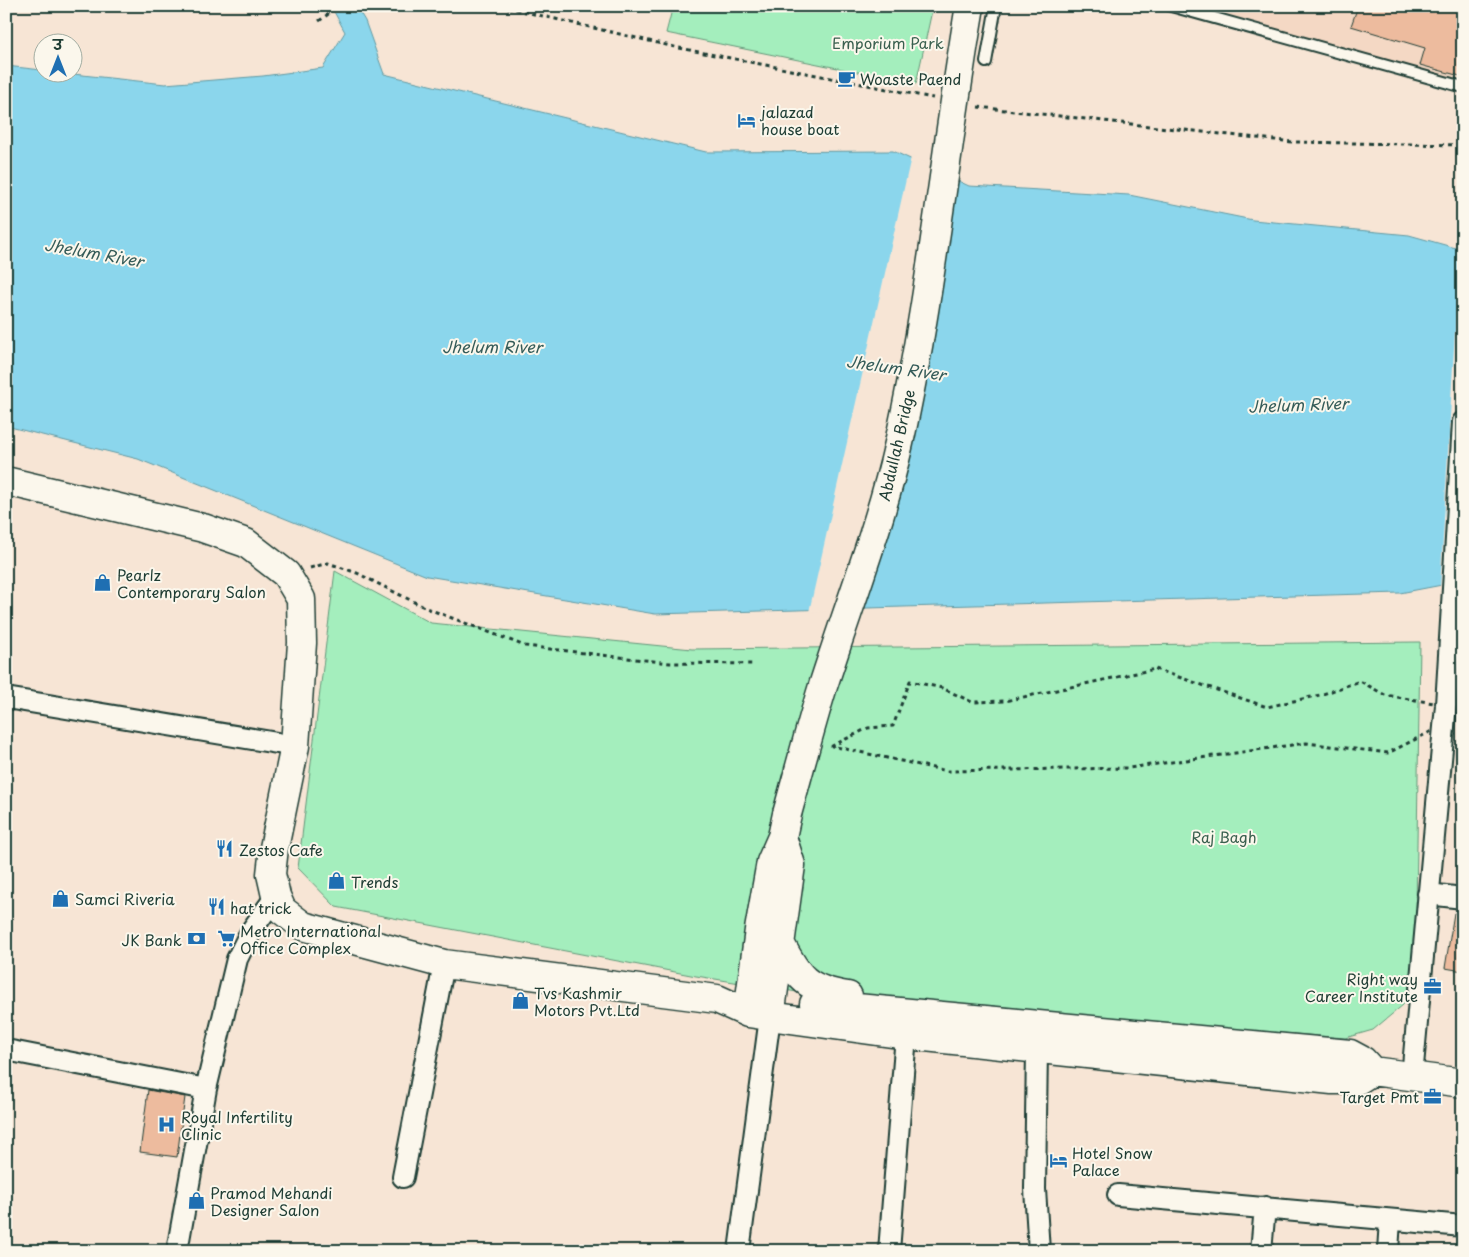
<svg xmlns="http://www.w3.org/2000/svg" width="1469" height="1257" viewBox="0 0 1469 1257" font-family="'Playpen Sans','Playpen Sans Deva',sans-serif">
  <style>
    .built { fill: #f4d8c4 }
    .green { fill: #a4eebd; stroke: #629678 }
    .water { fill: #8bd6ec; stroke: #6099a2 }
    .pier { fill: #f7e5d5 }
    .building { fill: #edbb9e; stroke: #1f3d34 }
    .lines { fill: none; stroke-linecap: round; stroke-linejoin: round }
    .lane-casing { stroke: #1f3d34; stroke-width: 14 }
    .street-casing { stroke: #1f3d34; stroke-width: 24 }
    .secondary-casing { stroke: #1f3d34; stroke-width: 31 }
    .path { stroke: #1f3d34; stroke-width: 3; stroke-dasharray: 4 4; stroke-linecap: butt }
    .lane { stroke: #fbf7ec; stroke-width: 10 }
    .street { stroke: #fbf7ec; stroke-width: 20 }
    .secondary { stroke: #fbf7ec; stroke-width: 28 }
    .secondary-bridge-casing { stroke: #1f3d34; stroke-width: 31; stroke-linecap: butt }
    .secondary-bridge { stroke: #fbf7ec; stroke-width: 28 }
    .labels { text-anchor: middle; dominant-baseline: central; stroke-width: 4; stroke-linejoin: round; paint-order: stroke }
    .park-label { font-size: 15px; fill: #3a604f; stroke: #fbf7ec }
    .poi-label { font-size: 15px; fill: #1f3d34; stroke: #fbf7ec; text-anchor: start }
    .street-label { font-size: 15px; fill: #1f3d34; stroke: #fbf7ec }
    .water-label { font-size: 16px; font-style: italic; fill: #355c59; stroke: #fbf7ec }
  </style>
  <rect width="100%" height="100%" fill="#f7e5d5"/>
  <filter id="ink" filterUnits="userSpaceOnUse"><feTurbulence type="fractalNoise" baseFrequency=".02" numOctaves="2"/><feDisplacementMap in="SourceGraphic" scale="10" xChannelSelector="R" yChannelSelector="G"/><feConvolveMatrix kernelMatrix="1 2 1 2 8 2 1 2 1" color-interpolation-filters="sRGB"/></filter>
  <g filter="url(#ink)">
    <path class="built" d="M1193,6H1463V85Z"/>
    <path class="green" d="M673,6H933L916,84L666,33Z
      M335,571L431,623L692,649L1420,642L1415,978L1403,1005L1373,1030L1345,1038L835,998L696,976L336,907L298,868Z"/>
    <path class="water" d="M331,6H356L365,21L384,74L706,152L893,151L969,186L1129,195L1253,220L1409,235L1463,250V581L1400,593L655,614L427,576L138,459L6,426V66L42,70V72L64,73L165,84L263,76L323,68L345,32Z"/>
    <path class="pier" d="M911,157L950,175L853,611L809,612Z
      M1460,246L1463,247V584L1440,588Z"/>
    <path class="building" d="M1358,6H1463V68L1460,76L1420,65L1425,48L1351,26Z
      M1454,913L1463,914V971L1445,968Z
      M148,1090L185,1097L177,1157L140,1152Z"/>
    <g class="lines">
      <defs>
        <path id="lane" d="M1171,6L1463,87
          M986,62L996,6"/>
        <path id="street" d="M6,698L295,746
          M1428,894L1463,898
          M1037,1049L1035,1189L1039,1251
          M6,1050L206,1089
          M1412,1077L1446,705L1463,422
          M403,1177L444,964
          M1118,1195L1463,1226
          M177,1251L206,1089L237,959L251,931L276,896
          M739,1251L770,1017
          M889,1251L906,1035
          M1261,1251L1265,1207
          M1388,1251L1390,1220"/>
        <path id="secondary" d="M6,481L203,528L246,543L286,574L301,599L302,643L295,746L274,848L271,874L276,896L282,910L303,926L444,964L717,999L748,1013L906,1035L1332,1080H1358L1372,1071
          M780,943C798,978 807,990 848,996
          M814,1004L1350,1054L1363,1061L1372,1071L1463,1083
          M748,1013L759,930L771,862L782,837L787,814
          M770,1017L791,865L782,837"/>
      </defs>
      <use href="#lane" class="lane-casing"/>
      <use href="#street" class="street-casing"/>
      <use href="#secondary" class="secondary-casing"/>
      <path class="path" d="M500,6L679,48L933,98
        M319,21L339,6
        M978,107L1293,142L1463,145
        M310,568L328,563L357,573L426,608L525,646L670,663L755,664
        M1155,669L1267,707L1320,695L1360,681L1385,695L1446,705L1432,731L1388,753L1306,743L1129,768L947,771L832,746L868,728L893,726L910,681L942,688L972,702L1005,701Z"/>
      <use href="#lane" class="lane"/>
      <use href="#street" class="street"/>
      <use href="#secondary" class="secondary"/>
      <defs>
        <path id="secondary-bridge" d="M787,814C799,771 810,728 823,686C849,605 880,526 899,443C931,299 945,151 970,6"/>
      </defs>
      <use href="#secondary-bridge" class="secondary-bridge-casing"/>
      <use href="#secondary-bridge" class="secondary-bridge"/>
    </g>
  </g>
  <defs>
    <symbol id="cafe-bare" viewBox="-9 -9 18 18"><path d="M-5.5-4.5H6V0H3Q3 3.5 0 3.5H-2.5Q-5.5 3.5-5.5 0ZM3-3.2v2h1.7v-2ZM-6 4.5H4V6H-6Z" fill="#1f6fb2" stroke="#fbf7ec" stroke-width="2.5" paint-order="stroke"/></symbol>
    <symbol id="hotel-bare" viewBox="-9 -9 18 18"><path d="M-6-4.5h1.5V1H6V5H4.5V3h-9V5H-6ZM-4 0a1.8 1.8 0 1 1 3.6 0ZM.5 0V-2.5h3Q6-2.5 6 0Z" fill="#1f6fb2" stroke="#fbf7ec" stroke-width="2.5" paint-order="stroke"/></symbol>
    <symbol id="shop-bare" viewBox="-9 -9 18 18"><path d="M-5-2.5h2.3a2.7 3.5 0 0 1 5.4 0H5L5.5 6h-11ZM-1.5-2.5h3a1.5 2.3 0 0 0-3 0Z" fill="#1f6fb2" stroke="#fbf7ec" stroke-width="2.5" paint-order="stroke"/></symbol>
    <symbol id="restaurant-bare" viewBox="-9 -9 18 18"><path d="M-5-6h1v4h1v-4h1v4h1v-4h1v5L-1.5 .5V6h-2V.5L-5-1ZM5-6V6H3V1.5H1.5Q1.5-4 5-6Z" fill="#1f6fb2" stroke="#fbf7ec" stroke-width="2.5" paint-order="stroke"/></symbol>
    <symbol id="bank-bare" viewBox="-9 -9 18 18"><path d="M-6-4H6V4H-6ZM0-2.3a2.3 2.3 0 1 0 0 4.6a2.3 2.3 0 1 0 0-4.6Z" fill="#1f6fb2" stroke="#fbf7ec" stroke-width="2.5" paint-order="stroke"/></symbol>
    <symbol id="supermarket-bare" viewBox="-9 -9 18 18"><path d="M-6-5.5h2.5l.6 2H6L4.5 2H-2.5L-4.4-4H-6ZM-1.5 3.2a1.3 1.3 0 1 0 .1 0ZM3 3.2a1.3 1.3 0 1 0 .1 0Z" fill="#1f6fb2" stroke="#fbf7ec" stroke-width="2.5" paint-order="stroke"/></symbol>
    <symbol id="office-bare" viewBox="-9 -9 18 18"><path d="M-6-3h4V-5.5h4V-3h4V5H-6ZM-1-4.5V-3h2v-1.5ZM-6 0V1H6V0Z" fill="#1f6fb2" stroke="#fbf7ec" stroke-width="2.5" paint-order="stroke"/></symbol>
    <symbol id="hospital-bare" viewBox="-9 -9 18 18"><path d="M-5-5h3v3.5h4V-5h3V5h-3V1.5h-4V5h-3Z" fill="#1f6fb2" stroke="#fbf7ec" stroke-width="2.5" paint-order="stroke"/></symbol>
  </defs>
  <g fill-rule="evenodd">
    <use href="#cafe-bare" x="834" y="66" width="25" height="25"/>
    <use href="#hotel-bare" x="734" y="108" width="25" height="25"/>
    <use href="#shop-bare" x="90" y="570" width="25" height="25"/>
    <use href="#restaurant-bare" x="212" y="836" width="25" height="25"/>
    <use href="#shop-bare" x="324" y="868" width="25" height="25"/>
    <use href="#shop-bare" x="48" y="886" width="25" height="25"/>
    <use href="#restaurant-bare" x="204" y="894" width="25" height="25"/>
    <use href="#bank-bare" x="184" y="926" width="25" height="25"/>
    <use href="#supermarket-bare" x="214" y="926" width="25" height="25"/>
    <use href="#office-bare" x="1420" y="974" width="25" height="25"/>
    <use href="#shop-bare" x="508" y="988" width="25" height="25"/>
    <use href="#office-bare" x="1420" y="1084" width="25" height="25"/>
    <use href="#hospital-bare" x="154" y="1112" width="25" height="25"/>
    <use href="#hotel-bare" x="1046" y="1148" width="25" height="25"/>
    <use href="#shop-bare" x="184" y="1188" width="25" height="25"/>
  </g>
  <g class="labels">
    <g class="park-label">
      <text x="888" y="42">Emporium Park</text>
      <text x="1224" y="836">Raj Bagh</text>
    </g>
    <g class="poi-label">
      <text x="860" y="78">Woaste Paend</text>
      <text x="761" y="111">jalazad<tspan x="761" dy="17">house boat</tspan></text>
      <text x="117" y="574">Pearlz<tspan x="117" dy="17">Contemporary Salon</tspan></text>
      <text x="239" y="849">Zestos Cafe</text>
      <text x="351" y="881">Trends</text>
      <text x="75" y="898">Samci Riveria</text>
      <text x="230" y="907">hat trick</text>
      <text x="240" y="930">Metro International<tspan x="240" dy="17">Office Complex</tspan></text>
      <text x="182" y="939" text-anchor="end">JK Bank</text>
      <text x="1418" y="978" text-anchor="end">Right way<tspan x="1418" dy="17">Career Institute</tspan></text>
      <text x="534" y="992">Tvs Kashmir<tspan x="534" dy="17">Motors Pvt.Ltd</tspan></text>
      <text x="1419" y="1096" text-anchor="end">Target Pmt</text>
      <text x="181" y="1116">Royal Infertility<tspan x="181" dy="17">Clinic</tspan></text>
      <text x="1072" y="1152">Hotel Snow<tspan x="1072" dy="17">Palace</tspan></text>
      <text x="210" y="1192">Pramod Mehandi<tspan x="210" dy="17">Designer Salon</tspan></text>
    </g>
    <g class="street-label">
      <text transform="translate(896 445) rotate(-77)">Abdullah Bridge</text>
    </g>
    <g class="water-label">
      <text transform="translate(94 252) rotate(10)">Jhelum River</text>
      <text x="492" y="346">Jhelum River</text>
      <text transform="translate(896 367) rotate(8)">Jhelum River</text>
      <text transform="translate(1298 404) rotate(-2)">Jhelum River</text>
    </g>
  </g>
  <rect width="1469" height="1257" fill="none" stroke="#fbf7ec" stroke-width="25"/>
  <rect x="12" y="12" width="1444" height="1232" fill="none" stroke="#1f3d34" stroke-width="2" filter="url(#ink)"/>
  <g transform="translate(58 58)"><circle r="24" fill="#fbf7ec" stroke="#a3ada2"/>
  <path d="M0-4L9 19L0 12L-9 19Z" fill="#1f6fb2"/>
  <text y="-8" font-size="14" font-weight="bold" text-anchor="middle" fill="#1f3d34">उ</text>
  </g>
</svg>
